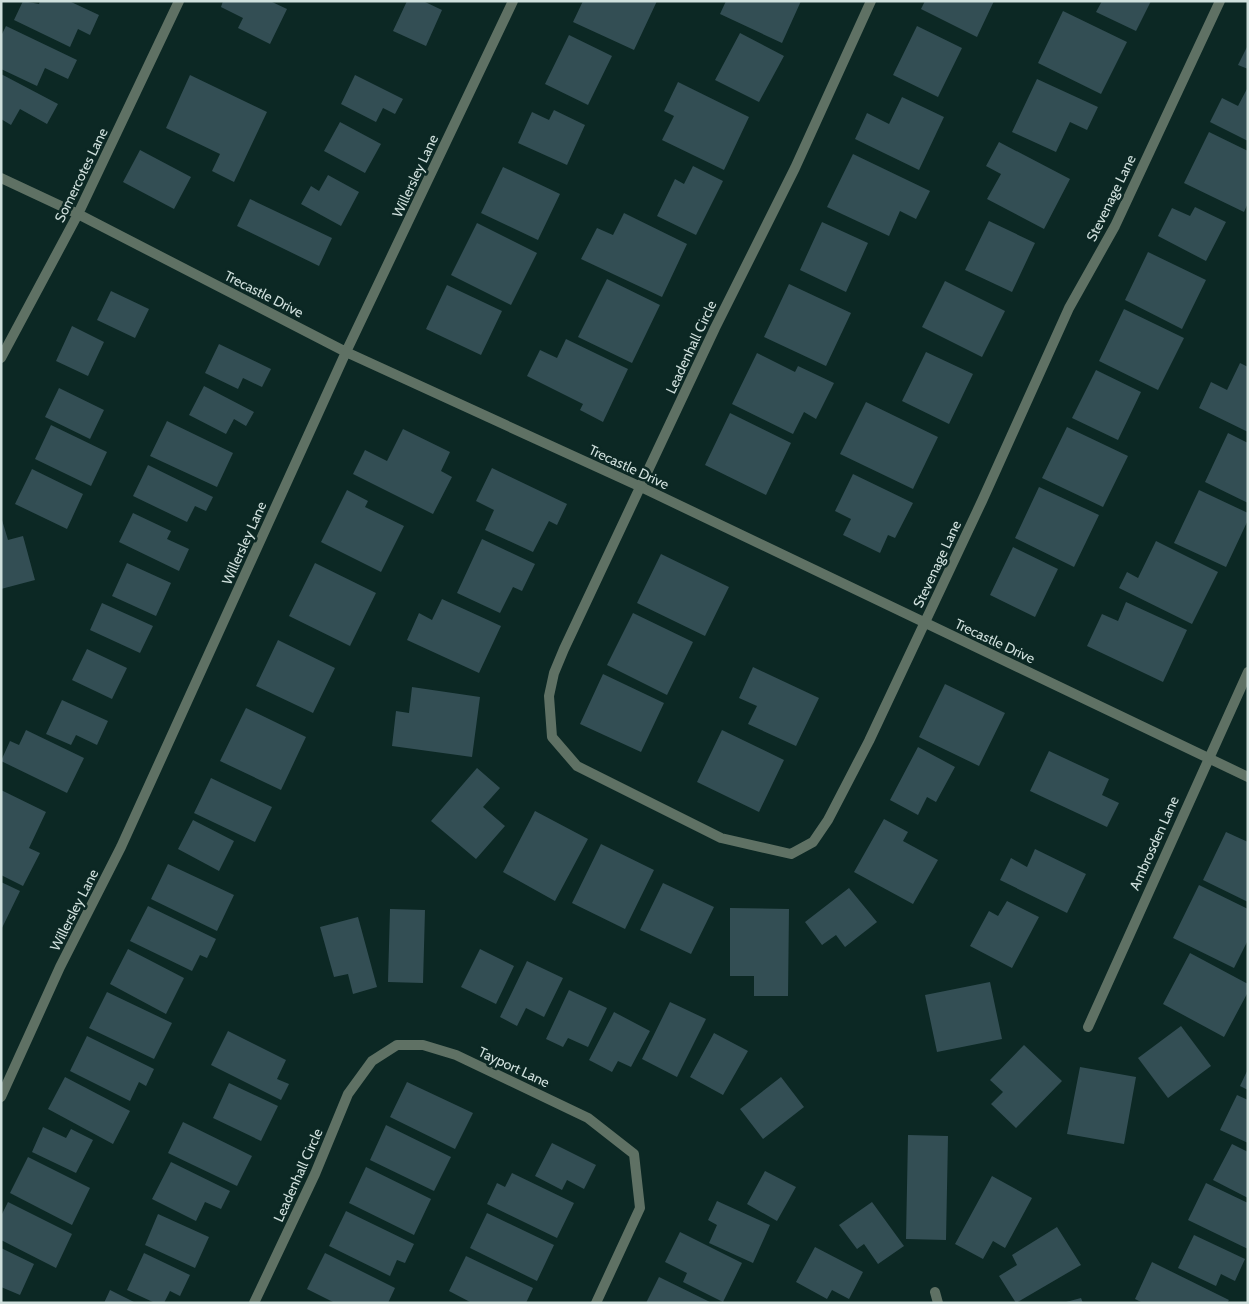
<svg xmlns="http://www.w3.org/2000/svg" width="1249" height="1304" viewBox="0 0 1249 1304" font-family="Cabin,sans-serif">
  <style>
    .building { fill: #334e54 }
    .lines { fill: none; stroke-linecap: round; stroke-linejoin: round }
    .minor { stroke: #5f7164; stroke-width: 10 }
    .labels { text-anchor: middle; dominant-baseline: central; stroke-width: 5; stroke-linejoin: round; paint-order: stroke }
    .street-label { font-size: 14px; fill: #d0e0dd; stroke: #0c2824 }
  </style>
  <rect width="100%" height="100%" fill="#0c2824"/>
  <path class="building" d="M23,1L39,4L40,1H69L99,15L90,35L78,29L70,47L14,20Z
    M223,1H270L287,9L270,44L238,28L243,18L221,7Z
    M407,1H423L442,10L426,46L393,31Z
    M583,1H657L634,50L573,22Z
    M726,1H801L782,43L720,14Z
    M925,1H994L977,37L921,9Z
    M1102,1H1151L1136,31L1096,12Z
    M1063,11L1127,42L1101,94L1038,63Z
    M6,26L77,60L68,79L45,68L37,86L1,69V36Z
    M917,26L962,48L938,97L893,75Z
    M740,33L784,56L759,102L715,80Z
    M569,35L612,56L588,105L545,84Z
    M1248,45V69L1238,65Z
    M1,74L58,104L47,124L20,109L11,125L1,119Z
    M190,75L267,112L234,182L212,171L220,154L166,128Z
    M355,75L403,99L395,114L383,108L376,122L341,104Z
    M1037,79L1098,107L1087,130L1070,122L1056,152L1012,132Z
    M678,82L749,117L724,170L662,140L674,116L664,111Z
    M1248,87V141L1210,122L1222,98L1238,106Z
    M902,97L944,117L919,170L855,139L867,113L889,124Z
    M554,110L585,125L567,165L518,143L532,112L549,120Z
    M340,122L381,144L365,173L324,151Z
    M1209,132L1248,151V203L1244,212L1184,183Z
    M999,142L1070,179L1044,229L987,199L1001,174L986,166Z
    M140,150L191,177L174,209L123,182Z
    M853,154L930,191L916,219L900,211L889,236L827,207Z
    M693,166L723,181L696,235L657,216L675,179L684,184Z
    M503,167L560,194L538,240L481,213Z
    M328,175L359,192L341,226L301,204L311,186L319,191Z
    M250,199L332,238L319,266L237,226Z
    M1195,207L1226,222L1206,261L1158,236L1172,208L1190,216Z
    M624,213L687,244L662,297L581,259L597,228L613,235Z
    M989,221L1035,243L1012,292L965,270Z
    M822,222L868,243L846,292L800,270Z
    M477,223L537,253L511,305L451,275Z
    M1148,252L1206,280L1182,329L1125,300Z
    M607,279L660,305L632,363L578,337Z
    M945,281L1005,311L982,357L922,327Z
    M789,284L851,313L826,366L764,337Z
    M447,285L502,311L481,355L426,329Z
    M111,291L149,309L135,338L97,320Z
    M1124,309L1184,338L1158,390L1099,361Z
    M72,326L104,342L88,376L56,361Z
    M566,339L628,369L603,422L580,410L583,404L527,376L540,350L557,358Z
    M219,344L271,369L262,387L243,378L238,389L205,373Z
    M926,352L973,374L949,424L902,401Z
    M757,353L795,372L798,366L834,383L816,419L804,412L793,434L732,404Z
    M1240,363L1248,367V432L1199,408L1211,382L1227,390Z
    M1096,370L1141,392L1118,440L1072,418Z
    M204,386L254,412L246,426L234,419L226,434L189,415Z
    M59,388L104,410L90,439L45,417Z
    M866,402L938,437L913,489L840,454Z
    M730,413L791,443L766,495L705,465Z
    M167,421L233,453L217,487L150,456Z
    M51,425L107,452L91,486L35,459Z
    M1067,427L1128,456L1103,507L1042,478Z
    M403,429L450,452L441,471L452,477L433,514L353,474L365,450L387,461Z
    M1228,433L1248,443V503L1205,482Z
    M148,465L213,497L206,511L195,506L187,522L133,496Z
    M492,468L567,504L557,525L549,521L533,552L485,530L494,510L476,501Z
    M32,469L83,494L67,529L15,504Z
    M853,474L913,503L895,538L888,535L880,553L843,535L851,519L835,511Z
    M1039,487L1099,515L1074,567L1015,538Z
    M347,490L368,501L365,507L404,526L381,572L321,542Z
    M1199,490L1248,513V520L1226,567L1174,543Z
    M133,513L171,531L167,539L189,549L179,571L119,542Z
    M2,520L8,540L23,536L35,580L1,589Z
    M482,539L535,564L522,591L513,587L500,613L457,593Z
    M1156,541L1218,572L1192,624L1119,588L1127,572L1138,578Z
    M1013,547L1058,569L1035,617L990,595Z
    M661,554L729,587L705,636L637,603Z
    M127,563L171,583L156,616L112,596Z
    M315,563L376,593L350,646L289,616Z
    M442,599L501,626L479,673L407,640L419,613L432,620Z
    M1126,602L1187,630L1163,682L1087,646L1102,614L1118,621Z
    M102,603L153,626L140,653L90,630Z
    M633,613L693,642L667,695L607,665Z
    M278,640L335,668L313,713L256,686Z
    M87,649L127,668L112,699L72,680Z
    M753,667L819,698L796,746L748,724L757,706L739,698Z
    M603,674L664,703L641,752L580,724Z
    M945,684L1005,713L979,766L919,737Z
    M412,687L480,697L472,757L392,746L396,711L409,713Z
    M62,700L108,721L97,745L76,735L71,745L46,734Z
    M246,708L306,737L281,790L220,761Z
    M26,730L84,758L67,793L1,761L10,741L19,745Z
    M722,730L784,760L759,812L697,782Z
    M918,747L955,767L936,802L927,797L918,815L890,800Z
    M1049,751L1109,779L1102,795L1119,803L1107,827L1030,791Z
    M477,768L500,788L483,807L505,826L476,859L431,821Z
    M211,778L272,807L255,842L194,813Z
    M1,790L46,812L29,848L40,853L23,886L1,875Z
    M535,811L588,839L555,901L503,872Z
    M884,819L908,832L903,841L938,860L913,904L854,872Z
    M193,820L234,841L219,871L178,849Z
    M1226,832L1248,842V902L1203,880Z
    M601,844L654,870L625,929L572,903Z
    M1035,849L1086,874L1067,913L1000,880L1011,858L1027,867Z
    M168,864L234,895L217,931L151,899Z
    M1,882L20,891L1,930Z
    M663,883L714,907L691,954L640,930Z
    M1199,885L1248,909V940L1234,968L1173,938Z
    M849,888L877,922L845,947L836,935L822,945L805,922Z
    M1007,901L1039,917L1012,968L970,946L989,911L998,916Z
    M148,906L216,939L207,958L200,955L192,971L130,941Z
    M730,908L789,909L788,996H754V976H730Z
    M390,909L425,910L423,983L388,982Z
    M358,917L377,987L353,994L348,974L334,977L320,927Z
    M128,949L184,978L166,1014L110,984Z
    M480,949L514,966L496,1004L461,987Z
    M1190,953L1248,984V992L1224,1037L1163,1004Z
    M527,961L563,978L544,1017L526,1008L517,1026L500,1017Z
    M990,982L1002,1039L937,1052L925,995Z
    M569,990L607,1008L588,1047L568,1038L563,1047L546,1039Z
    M107,992L172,1023L154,1059L89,1028Z
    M670,1002L706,1019L677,1077L642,1059Z
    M614,1012L650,1031L631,1067L618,1061L612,1072L589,1060Z
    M1181,1026L1211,1066L1168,1098L1138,1058Z
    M228,1031L286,1060L277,1079L289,1084L281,1100L211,1065Z
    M714,1033L748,1051L723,1095L690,1077Z
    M87,1036L154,1069L146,1086L139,1082L130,1101L70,1071Z
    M1024,1045L1062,1081L1016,1128L991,1104L1003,1092L990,1080Z
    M1080,1067L1136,1077L1124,1144L1067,1134Z
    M1248,1069V1090L1240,1086Z
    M65,1077L130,1111L113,1144L48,1109Z
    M781,1077L804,1107L763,1139L740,1109Z
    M407,1082L473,1113L455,1149L390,1117Z
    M229,1083L278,1106L261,1141L213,1118Z
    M1237,1095L1248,1100V1143L1220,1130Z
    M183,1122L252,1156L237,1186L168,1153Z
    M386,1125L451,1157L434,1191L370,1160Z
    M43,1127L66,1138L71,1129L93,1140L76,1173L32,1152Z
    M908,1135L948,1136L946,1240L906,1239Z
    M552,1143L596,1165L584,1189L567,1180L562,1190L535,1176Z
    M1232,1144L1248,1152V1198L1213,1180Z
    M28,1157L90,1188L72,1225L10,1193Z
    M171,1162L230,1191L221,1209L205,1202L196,1221L152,1199Z
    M366,1167L431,1199L414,1235L349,1203Z
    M765,1171L796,1187L777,1221L747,1204Z
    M512,1173L574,1203L557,1238L487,1204L497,1183L505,1187Z
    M992,1176L1032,1198L1005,1248L993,1241L983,1259L955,1244Z
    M1206,1183L1248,1203V1249L1188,1220Z
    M717,1201L770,1225L753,1263L709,1243L717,1225L708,1220Z
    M8,1202L72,1234L56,1268L1,1240V1216Z
    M872,1202L904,1246L878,1264L864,1244L857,1249L839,1225Z
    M346,1211L414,1244L405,1263L397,1260L390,1276L329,1246Z
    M487,1213L554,1245L537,1281L470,1248Z
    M158,1214L209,1237L195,1268L145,1245Z
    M1057,1227L1081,1265L1016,1303L999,1276L1017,1265L1012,1255Z
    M680,1232L742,1263L723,1302L683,1282L687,1273L665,1262Z
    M1194,1235L1245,1259L1235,1281L1221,1274L1216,1286L1178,1268Z
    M815,1247L863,1272L849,1299L832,1290L827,1299L796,1282Z
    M1,1248L34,1264L20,1295L1,1287Z
    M144,1253L190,1275L180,1296L170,1291L164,1303H155L127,1290Z
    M325,1253L395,1288L388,1303H335L307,1289Z
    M466,1256L533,1288L526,1303H472L449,1291Z
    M1152,1262L1229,1300L1227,1303H1143L1135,1299Z
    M659,1277L712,1303H646Z
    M110,1290L136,1303H104Z
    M1081,1298L1083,1303H1066V1302Z"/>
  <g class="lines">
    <path class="minor" d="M871,1L795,168L715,328L564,649L554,673L549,696L552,737L577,766L721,838L791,854L813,842L828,820L869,741L982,501L1069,308L1115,226L1220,1
      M1,178L78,214L346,352L641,487L1248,777
      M1,358L78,214L179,1
      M1088,1027L1248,672
      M1,1097L60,967L121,847L346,352L513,1
      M935,1292L938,1303
      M254,1303L315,1174L348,1094L372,1061L397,1045H423L456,1055L588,1118L634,1154L640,1208L596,1303"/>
  </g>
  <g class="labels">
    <g class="street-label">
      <text transform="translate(81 175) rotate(-64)">Somercotes Lane</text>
      <text transform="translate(415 176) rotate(-65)">Willersley Lane</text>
      <text transform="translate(1111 198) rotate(-64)">Stevenage Lane</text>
      <text transform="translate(264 294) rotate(27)">Trecastle Drive</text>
      <text transform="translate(691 347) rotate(-65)">Leadenhall Circle</text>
      <text transform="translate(629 467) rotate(25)">Trecastle Drive</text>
      <text transform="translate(244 543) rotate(-66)">Willersley Lane</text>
      <text transform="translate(937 564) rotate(-65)">Stevenage Lane</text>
      <text transform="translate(995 641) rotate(25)">Trecastle Drive</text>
      <text transform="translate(1154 843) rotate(-66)">Ambrosden Lane</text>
      <text transform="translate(74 910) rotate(-63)">Willersley Lane</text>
      <text transform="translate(514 1067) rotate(25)">Tayport Lane</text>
      <text transform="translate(298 1175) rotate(-66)">Leadenhall Circle</text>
    </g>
  </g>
  <rect width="1249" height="1304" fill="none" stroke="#d0e0dd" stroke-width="5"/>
</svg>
